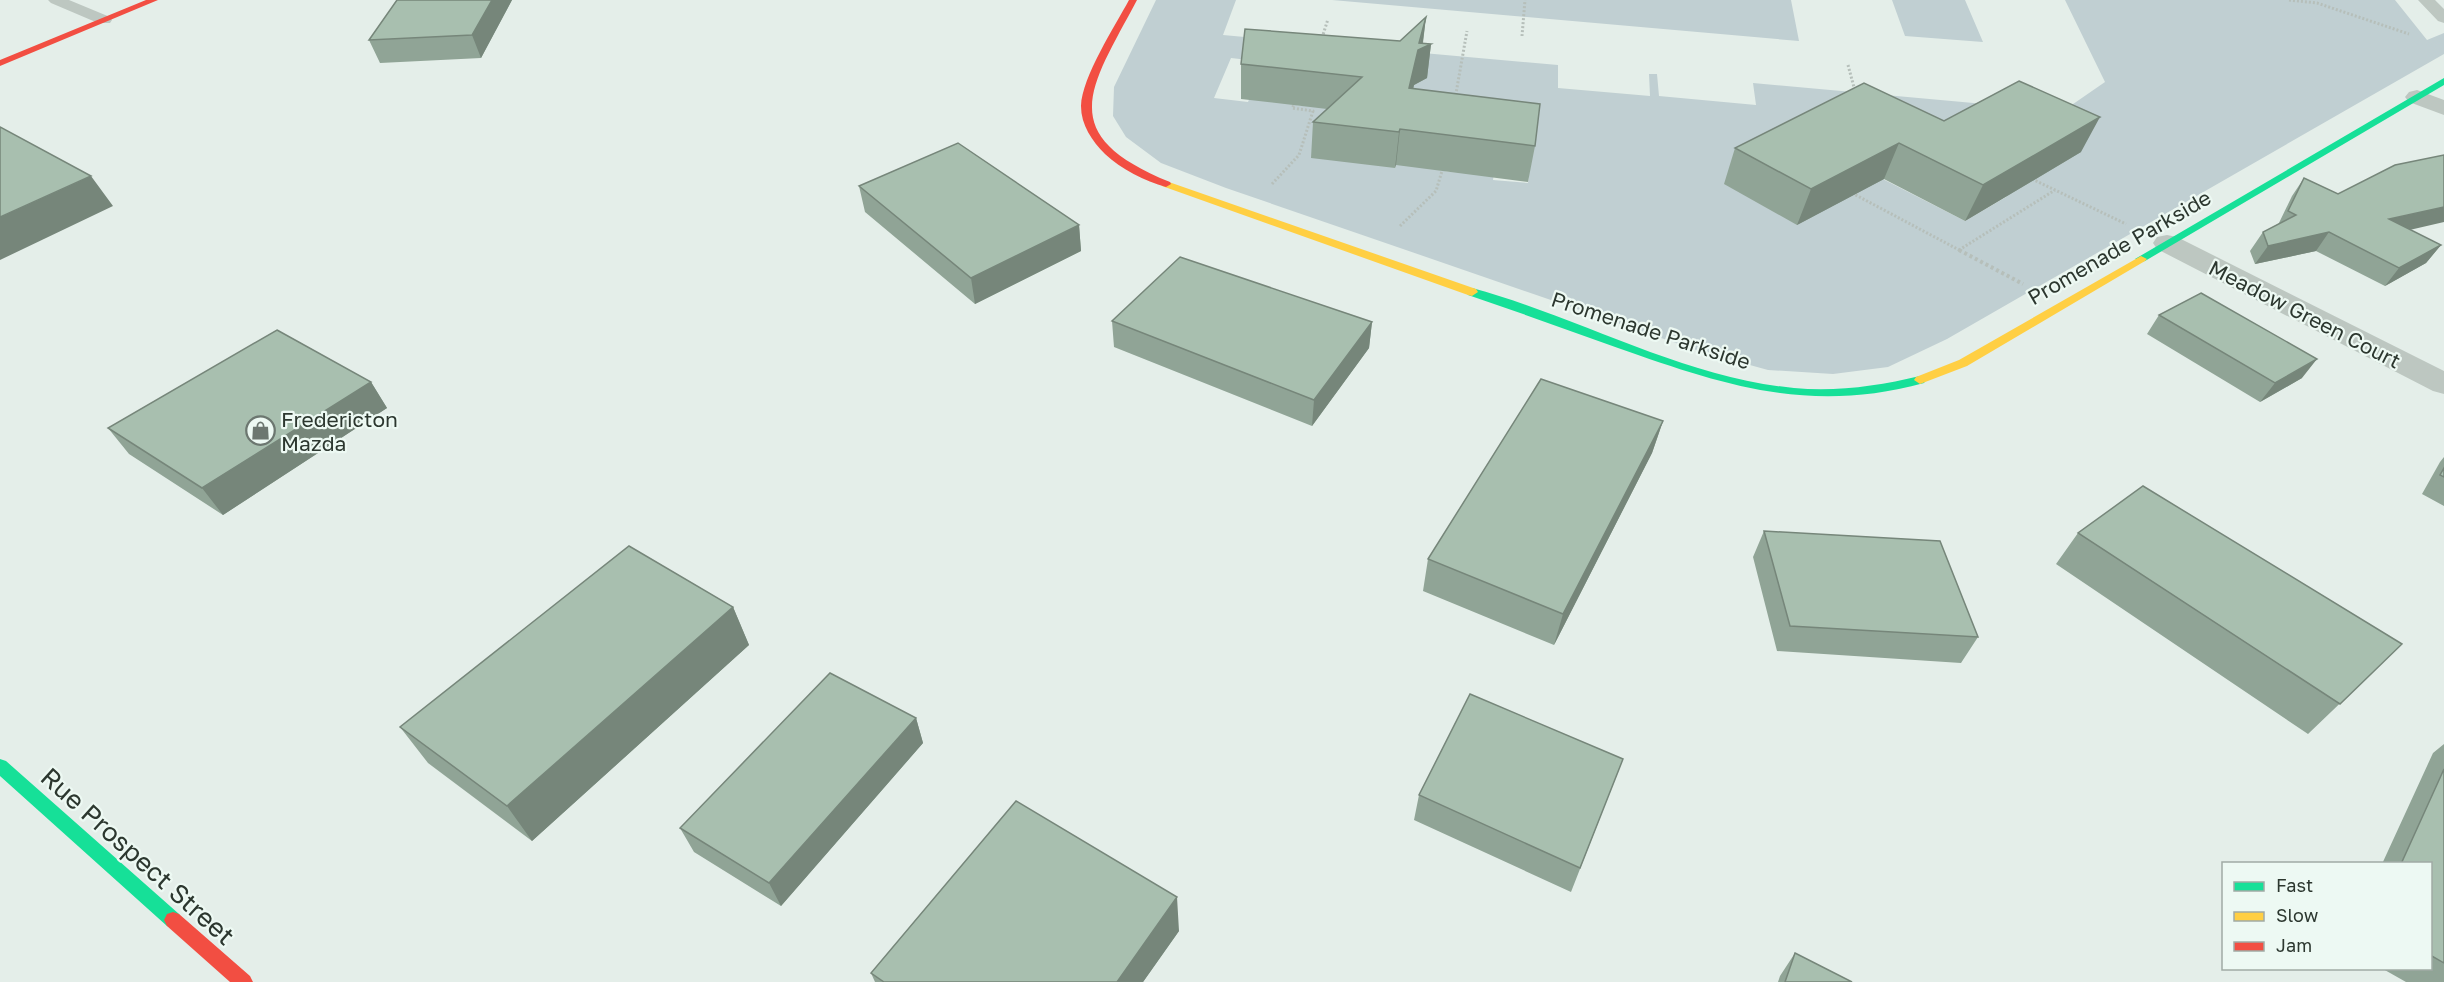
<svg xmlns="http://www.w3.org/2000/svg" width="2444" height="982" viewBox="0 0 2444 982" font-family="'Golos Text',sans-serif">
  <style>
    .green { fill: #c0cfd2; fill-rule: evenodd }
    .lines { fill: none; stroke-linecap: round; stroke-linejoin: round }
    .path-far1 { stroke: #b6bfba; stroke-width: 3; stroke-dasharray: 2 2; stroke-linecap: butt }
    .path { stroke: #b6bfba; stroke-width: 4; stroke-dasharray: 3 3; stroke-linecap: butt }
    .lane { fill: #bdc7c1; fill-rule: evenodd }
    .street { fill: #bdc7c1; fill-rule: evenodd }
    .fast { fill: #16e098; fill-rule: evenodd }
    .slow { fill: #ffcf43; fill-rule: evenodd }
    .jam { fill: #f24e42; fill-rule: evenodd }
    .wall { fill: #90a496 }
    .shaded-wall { fill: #76867a }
    .building { fill: #a8bfaf; stroke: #76867a; stroke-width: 1.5 }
    .labels { text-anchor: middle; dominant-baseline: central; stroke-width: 4.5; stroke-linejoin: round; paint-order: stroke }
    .street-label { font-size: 21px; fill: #2c372f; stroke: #edf9f3 }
    .poi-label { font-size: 21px; fill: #2c372f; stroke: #edf9f3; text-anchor: start }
    .near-street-label { font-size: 26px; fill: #2c372f; stroke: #edf9f3 }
  </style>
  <rect width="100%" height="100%" fill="#e4eee9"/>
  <path class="green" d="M1156,0H1236L1223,35L1558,65V88L1650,96L1649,74H1657L1659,96L1756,105L1753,83L2063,111L2105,82L2065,0H2395L2427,40L2444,33V54L1947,339L1888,367L1833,374L1768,370L1699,351L1226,188L1161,163L1126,137L1113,116L1114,87ZM1231,58L1415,79L1404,128L1533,138L1528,183L1493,180L1494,173L1450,172L1397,162L1395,168L1337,107L1304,103L1302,106L1250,97L1248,102L1214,98ZM1871,173L2019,178L2006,197L1965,221Z
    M1332,0H1791L1799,41Z
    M1892,0H1965L1983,42L1905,36Z"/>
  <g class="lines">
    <path class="path-far1" d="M2289,0L2317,3L2409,34
      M1522,36L1525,0
      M1322,38L1328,19
      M1848,65L1855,91
      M1455,99L1467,31
      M2032,179L2126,224
      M1272,184L1299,155L1313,111L1292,108L1294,105
      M1852,193L1961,251
      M1400,226L1436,191L1442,171
      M1959,250L2055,190"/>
    <path class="path" d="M1959,250L2023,284"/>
    <path class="lane" d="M48,0H69L110,17L112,20L110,23H98L51,3Z
      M2418,0H2435L2444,9V23L2438,21Z"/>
    <path class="street" d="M2417,90L2444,100V115L2409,102L2405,97L2409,92Z
      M2167,235L2177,237L2444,371V394L2433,391L2157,249L2153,243L2157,237Z"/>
    <path class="fast" d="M2444,78V85L2145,261L2141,262L2135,259Z
      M1472,288C1580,317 1681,377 1794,388C1836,392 1878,386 1920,376L1926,380L1924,383C1810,414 1726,386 1618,348C1568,330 1518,312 1468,295L1466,292Z
      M0,759L6,761L179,914L182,920L179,926L173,928L167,926L0,776Z"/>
    <path class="slow" d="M1166,181L1476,289L1478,292L1472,296L1468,295L1162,186L1161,184Z
      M2141,256L2147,259L2145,261L1967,366L1920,384L1914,380L1916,377L1959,360Z"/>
    <path class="jam" d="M146,0H158L0,66V60Z
      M1129,0H1137C1091,87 1052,134 1170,182L1171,184L1166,187C1145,181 1121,169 1105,154C1092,141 1081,125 1081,106C1082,77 1115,26 1129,0Z
      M173,912L179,914L250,976L253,982H230L167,926L164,920L167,914Z"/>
  </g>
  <path class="wall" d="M397,0H512L481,58L380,63L369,40Z
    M1426,17L1423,43L1431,44L1427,78L1414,85L1413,89L1535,146L1528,182L1396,165L1395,168L1311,158L1313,122L1327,109L1241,99V64L1400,41Z
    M1944,121L2081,152L1965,221L1884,179L1797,225L1724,184L1735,148Z
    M2304,178L2338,194L2441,245L2426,263L2385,286L2316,251L2255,264L2250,251L2263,232L2278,225L2292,196Z
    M859,186L1079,225L1081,251L975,304L865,212Z
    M2159,315L2302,378L2260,402L2147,334Z
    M1112,321L1372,322L1369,348L1312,426L1114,347Z
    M371,382L387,408L223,515L129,454L108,428Z
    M1663,421L1652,453L1554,645L1423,591L1428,559Z
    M2444,457V506L2422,494L2440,462Z
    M1764,531L1978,637L1961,663L1777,651L1753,557Z
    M2078,533L2402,644L2308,734L2056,564Z
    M733,607L749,645L532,841L428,763L400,727Z
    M916,718L923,743L781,906L694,852L680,828Z
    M2444,744V982H2406L2383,969H2430V864H2382L2433,753Z
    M1623,759L1571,892L1414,820L1419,795Z
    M1179,931L1143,982H875L871,973Z
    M1795,953L1852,982H1778L1780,976Z"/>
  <path class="shaded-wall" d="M492,0H512L481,58L472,35Z
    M1426,17L1422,48L1431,44L1427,78L1414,85L1405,124L1409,88Z
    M2100,117L2081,152L1965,221L1983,185Z
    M1400,129L1396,165L1395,168L1399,132Z
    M1899,143L1884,179L1797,225L1811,189Z
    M91,176L113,206L0,260V217Z
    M2444,207V222L2375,238L2389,219Z
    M1079,225L1081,251L975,304L971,278Z
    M2329,232L2316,251L2255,264L2268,246Z
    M2441,245L2426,263L2385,286L2399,268Z
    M1372,322L1369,348L1312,426L1314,400Z
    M2317,359L2302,378L2260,402L2275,383Z
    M371,382L387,408L223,515L202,488Z
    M1663,421L1652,453L1554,645L1563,614Z
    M733,607L749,645L532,841L507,806Z
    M916,718L923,743L781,906L769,883Z
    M1177,897L1179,931L1143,982H1117Z"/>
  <path class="building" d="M397,0H492L472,35L369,40Z
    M1426,17L1419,43L1431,44L1418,50L1409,88L1540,104L1535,146L1400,129L1399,132L1313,122L1362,77L1241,64L1245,29L1400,41Z
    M2019,81L2100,117L1983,185L1899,143L1811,189L1735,148L1864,83L1944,121Z
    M0,127L91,176L0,217Z
    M958,143L1079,225L971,278L859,186Z
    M2444,155V207L2389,219L2441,245L2399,268L2329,232L2268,246L2263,232L2296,215L2288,211L2304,178L2338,194L2395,165Z
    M1180,257L1372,322L1314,400L1112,321Z
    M2201,293L2317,359L2275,383L2159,315Z
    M277,330L371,382L202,488L108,428Z
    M1541,379L1663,421L1563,614L1428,559Z
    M2444,468V477L2440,475Z
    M2143,486L2402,644L2340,704L2078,533Z
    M1764,531L1940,541L1978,637L1790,626Z
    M629,546L733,607L507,806L400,727Z
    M830,673L916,718L769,883L680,828Z
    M1470,694L1623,759L1580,868L1419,795Z
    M2444,769V963L2430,955V864H2401Z
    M1016,801L1177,897L1117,982H884L871,973Z
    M1795,953L1852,982H1785Z"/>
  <defs>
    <symbol id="shop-ring" viewBox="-11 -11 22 22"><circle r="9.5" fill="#edf9f3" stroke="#6c7770" stroke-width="1.5"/><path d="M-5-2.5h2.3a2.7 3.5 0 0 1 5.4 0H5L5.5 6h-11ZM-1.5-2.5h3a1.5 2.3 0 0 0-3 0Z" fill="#6c7770"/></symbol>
  </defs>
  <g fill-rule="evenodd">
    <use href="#shop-ring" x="244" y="414" width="33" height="33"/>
  </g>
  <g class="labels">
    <g class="street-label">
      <text transform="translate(2119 247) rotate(-30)">Promenade Parkside</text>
      <text transform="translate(2305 314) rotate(27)">Meadow Green Court</text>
      <text transform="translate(1651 330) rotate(18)">Promenade Parkside</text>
    </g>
    <g class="poi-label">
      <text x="281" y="419">Fredericton<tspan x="281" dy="24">Mazda</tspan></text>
    </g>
    <g class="near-street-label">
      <text transform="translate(138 856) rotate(42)">Rue Prospect Street</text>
    </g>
  </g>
  <rect x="2222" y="862" width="210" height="108" fill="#edf9f3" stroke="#a0aba5" stroke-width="1.5"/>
  <rect x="2234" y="882" width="30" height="9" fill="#16e098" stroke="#a0aba5" stroke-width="1.5"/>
  <text x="2276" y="892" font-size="18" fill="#2c372f">Fast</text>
  <rect x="2234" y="912" width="30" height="9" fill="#ffcf43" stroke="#a0aba5" stroke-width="1.5"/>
  <text x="2276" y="922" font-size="18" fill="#2c372f">Slow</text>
  <rect x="2234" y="942" width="30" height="9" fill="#f24e42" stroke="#a0aba5" stroke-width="1.5"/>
  <text x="2276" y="952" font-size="18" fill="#2c372f">Jam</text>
</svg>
